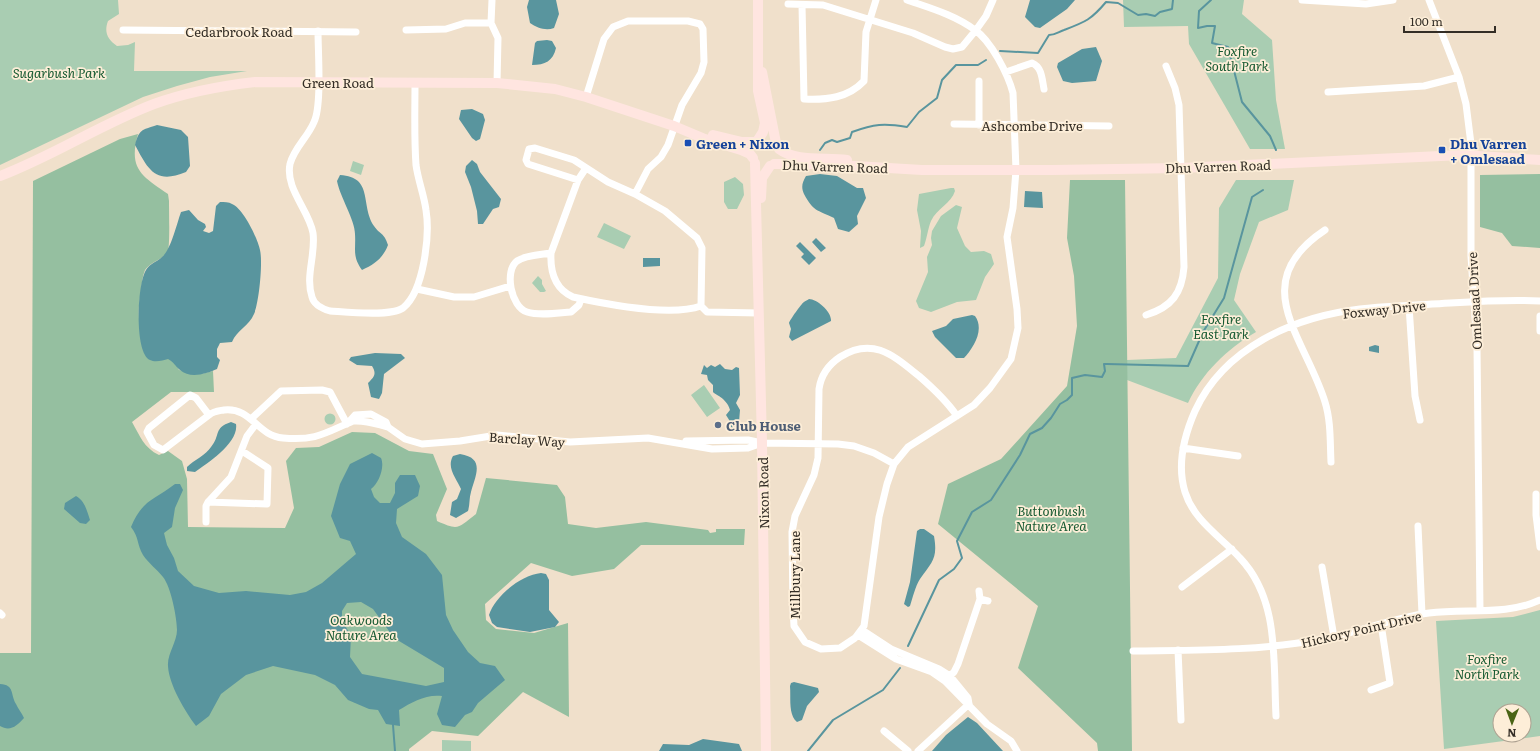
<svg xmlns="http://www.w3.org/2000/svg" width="1540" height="751" viewBox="0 0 1540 751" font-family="Literata,serif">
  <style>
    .green { fill: #a9cdb2; fill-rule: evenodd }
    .forest { fill: #95bfa0 }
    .water { fill: #59959e; fill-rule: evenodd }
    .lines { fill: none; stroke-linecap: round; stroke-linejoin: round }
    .stream { stroke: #59959e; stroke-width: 2 }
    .street { stroke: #fff; stroke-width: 7 }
    .secondary { stroke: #ffe5e0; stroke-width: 10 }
    .transit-dot { fill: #1a4fb4; stroke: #fdeed8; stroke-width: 1.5 }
    .service-dot { fill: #5c6f8a; stroke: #fdeed8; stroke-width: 1.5 }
    .labels { text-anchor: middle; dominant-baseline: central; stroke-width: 3.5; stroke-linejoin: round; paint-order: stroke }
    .street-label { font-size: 13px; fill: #342e26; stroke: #fdeed8 }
    .park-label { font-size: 13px; font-style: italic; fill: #175a32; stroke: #fdeed8 }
    .transit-label { font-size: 13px; font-weight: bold; fill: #164399; stroke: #fdeed8; text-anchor: start }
    .service-label { font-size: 13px; font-weight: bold; fill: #4e5e75; stroke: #fdeed8; text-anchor: start }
  </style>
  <rect width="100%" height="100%" fill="#f0e0cb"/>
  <path class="green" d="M0,0H118L119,14L108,21C104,32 107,39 117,46L128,45L135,42L134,71H247L210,77L177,86L143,97L0,165Z
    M1123,0H1244L1242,14L1272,40L1276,100L1285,149H1250L1189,44L1188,26L1124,27Z
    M353,161L364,165L361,175L350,171Z
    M735,177L743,184L744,195L737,209H728L724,202V182Z
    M1236,180H1294L1288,210L1259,222L1240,274L1234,300L1256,332C1227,349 1202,373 1188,403L1127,380V360L1176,358L1218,278L1219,208Z
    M951,188H954L955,191C951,204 937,208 931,221C928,228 927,238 924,246L920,248L921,231L917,210L919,194Z
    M956,205L962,207L957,228L965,246L971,252L984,251L991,254L994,264L985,277L976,300L957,302L931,312L919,308L916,301L928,272L927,257L932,245L931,238L932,231L941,216Z
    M604,223L631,236L624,249L597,237Z
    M538,276L542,280V284L546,291L544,292H540L532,283Z
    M704,385L720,408L707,417L691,395Z
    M324.5 419a5.5 5.5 0 1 1 11 0a5.5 5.5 0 1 1-11 0Z
    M1540,610V736L1444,749L1436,621L1513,617ZM1500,711H1524V735H1500Z
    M442,740L471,741V751H442Z"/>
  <path class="forest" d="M138,134C128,169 142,176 168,194L169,201C169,210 170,244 168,250C164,260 151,261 145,270C142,277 142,284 141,291C135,324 141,333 156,361L168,358L175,362L179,370L201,374L213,371L214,392H171L132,422C140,436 144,448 159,455L168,451L182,461L187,479L188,527L285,528L294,508L286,461L296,448L319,447L352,432L375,433L409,451L433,454L447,489L436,515L437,521C459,531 458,528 476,514L486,478L557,485L565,497L568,524L596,528L646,522L708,530L710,533L716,532V529H745L744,545H641L614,569L572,576L531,563L485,604L486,620L496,629L534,633L568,623L569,717L523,692L478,736L432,731L409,749V751H0V653H31L33,181L120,139Z
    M1540,174V248L1512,246L1502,233L1480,227V175Z
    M1070,180H1125L1132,751H1098L1097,743L1018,668L1038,606L938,524L948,484L1001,459L1067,386L1077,326L1074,276L1067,238Z"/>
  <path class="water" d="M529,0H556L559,14L554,28C546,31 537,28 530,23L527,7Z
    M1030,0H1075L1067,9L1040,28L1035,27L1025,17Z
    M547,40L552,41L556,48C553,61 545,65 532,65L535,43L537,41Z
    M1096,47L1102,61L1096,81L1072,83L1063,81L1057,67L1058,63L1082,49Z
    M472,109L483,114L485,120L480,139L476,141L472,138L459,119L461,110Z
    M157,125L181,130L188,137L190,166L186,172C155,185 148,169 135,145C139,130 141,130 157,125Z
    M472,160L477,164L480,172L501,199L499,207L493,209L483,224H478L477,211L471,187L465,172L466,166Z
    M820,174L837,176L857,188H863L866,198L857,216L858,224L849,232L838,229L834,218C817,210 813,211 804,194C801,187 802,183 806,176Z
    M340,175C374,177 360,205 374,226C380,235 384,232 388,245C383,258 375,264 362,270C352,256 356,250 355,234C355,220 340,197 337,181Z
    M1025,191L1042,192L1043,208L1024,207Z
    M220,202C224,202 229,202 232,204C243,208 258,239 260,250C263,262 259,303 254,314C249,326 237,330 232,342L220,343L217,349V357L220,360L217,369C206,374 190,379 180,370C175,366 174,362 168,359C163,360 156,363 150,360C134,353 137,284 146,270C150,263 157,262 162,257C171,250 177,223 181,212L189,210L198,220L205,224L206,227L203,231L209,233L213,231L216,206Z
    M816,238L826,248L821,252L812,242Z
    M800,242L816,258L809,265L801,257L804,254L796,246Z
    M643,258H660V266L643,267Z
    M809,299C817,299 832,312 831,321L792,341L789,337L791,329L789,323C790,320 801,304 804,302C805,301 808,300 809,299Z
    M972,315L975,316C985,330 973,348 964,358H956L935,337L932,331L946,326L953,319Z
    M1375,345L1379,346V353L1369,351V347Z
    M375,353L401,354L405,358L384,374L382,393L379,399L371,397L368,383C374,377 377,374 372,366L357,365L349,360L351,357Z
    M720,364L725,369L732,370L736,367L739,368L740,395L736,403L740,410L739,422L736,423L734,428L731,427V423L726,415L730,410C727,398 714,394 713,392C713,390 713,387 713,385L708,380L707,375L701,374L704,365L707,368L711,365L715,367Z
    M231,422L236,424C239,443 208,463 195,472L187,471V467C194,460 206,455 211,447C221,435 213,428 231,422Z
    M372,453L381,458C385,467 379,483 371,489L374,497L380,503H390L395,493V483L400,475H415L420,486L418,496L397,509L396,523L402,537L426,554L442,575L446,615L453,630L468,652L480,663L495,666L505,680L478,703L472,712L465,715L455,727L442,725L437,714L442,696C426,694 412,702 399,710L400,726L386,724L378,710L369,709L348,700L335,685L315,675L273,666L246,675L221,694L209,716L196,726C185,711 169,685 168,666C167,654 177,642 177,630C177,618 171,587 163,577C157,569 149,564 143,555C137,545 139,537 131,527C142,500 154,500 175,484H180L183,490L175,508L172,527L164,533L167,545L174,558L178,571L194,586L219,593L246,591L290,595L306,592L322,583L356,554L350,541L340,538L331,516L340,484L350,464ZM361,602L373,609L394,638L444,668V682L426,686L362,674L350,657L351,636L342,620V611L347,603Z
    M460,454C486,458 475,476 471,492C469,498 470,505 468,511L456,518L450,515L452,502L457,499L461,489C457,479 446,468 453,456Z
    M76,496C85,501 87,511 90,520L86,524L80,523L64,509L65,503Z
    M920,529H924L934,536C938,559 932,562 920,579C915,587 913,597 910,606L908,607L904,604L910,582L917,531Z
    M541,573L546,574L549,580V610L559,622L555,627L530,632L497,627L492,623L489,615C495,596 521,575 541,573Z
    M794,682L818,688L819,692L807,706L802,720L797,722C788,715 791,697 790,686L791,683Z
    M0,684C15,685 10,694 16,704C18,709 22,713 24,718C17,726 10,732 0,726Z
    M968,717L977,723L1003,751H932L946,735Z
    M703,739L739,744L742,751H659L663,744L689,745Z"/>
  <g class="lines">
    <path class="stream" d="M1211,0L1199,11L1198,28L1207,26H1215L1212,43L1228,47L1242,102L1270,136L1276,150
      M1000,51L1038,53L1049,35C1055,35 1058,32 1064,30C1085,22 1091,20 1106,2L1118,3L1138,15L1146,14L1155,16L1160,12L1172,9L1173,0
      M820,150L825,143L832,140L837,142L850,138L852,132C874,124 884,123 907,127L919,112L937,98L942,80L956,65H978L986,60
      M908,646L939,580L954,569L962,558L957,541L972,512L991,500L1020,455L1030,434L1042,428L1051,418L1060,404L1067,400L1072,395V378L1085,375L1102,377L1105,371L1104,364H1107L1188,366L1203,332L1224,298L1252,197L1263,190
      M393,725L395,751
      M808,751L833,720L883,690L900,668"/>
    <path class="street" d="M492,0L491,23L498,38L497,83
      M907,0C930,8 955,15 975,30C991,41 1008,74 1013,93L1016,170L1013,208L1007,237L1017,309L1018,328L1011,359L990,388L974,405L908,447L894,464L887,484L879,517L864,626L855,638L840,648L821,649L805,642L794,626L793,608L792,532L795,516L814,475L818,458L819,389C821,375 828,365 840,357C873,336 894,356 919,376C934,389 946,400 957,416
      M1302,0L1366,4L1393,0
      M1429,0L1459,77L1466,104L1471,144V256L1477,347L1480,610
      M788,4L823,5L913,33L945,47L953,49L962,47L976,30L986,16L993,0
      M802,5L804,99C827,100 848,98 864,81L866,32L876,0
      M123,30L356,32
      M406,30L446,29L465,23H491
      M318,31C318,52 322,106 314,122C308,137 294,148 290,164C285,189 309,210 313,233C316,254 305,276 312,297C314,305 323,309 330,311C346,312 390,317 403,308C424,291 430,235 426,210C424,195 418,180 416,165C414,138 415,110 415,83
      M1006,72L1032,63C1042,67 1042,79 1044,89
      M979,81V125
      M1328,92L1424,86L1459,77
      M586,97L604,39L613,27L628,21H688L700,24L703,29L704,62L701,73L682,105L668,145L661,157L648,169L635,194
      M954,124L1109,126
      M578,180L528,164L526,160L529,149L535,148L574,160L608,182L635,194L665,211L697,238L702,248L701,306
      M1325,230C1245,283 1305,337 1325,402C1331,421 1330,442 1331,462
      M551,253C550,272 555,289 573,297C605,304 670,317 701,306L707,312L759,313
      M417,289L454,297H474L510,286
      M581,299L579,305L571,312C557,313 540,316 527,312C511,307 504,271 517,261C526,255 540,255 551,253L578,180L586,168
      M1409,306L1415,396L1420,420
      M1146,315C1172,307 1182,293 1184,267L1179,105L1175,88L1166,66
      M1540,316V331
      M209,415L196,398L190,395L149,428L147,432L154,445L163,450L209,415C214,411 218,411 224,410C252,407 257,436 283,438C316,441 325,433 353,421C367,420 376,424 388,427
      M251,419L281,391L322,390L330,392L347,424
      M347,424L355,415L371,414L386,422L388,427L405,439L422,444L460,441L497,435L570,442L648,438L712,449L748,448L762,443
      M686,441L748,440L762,443L838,444L854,446L874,453L894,464
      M1183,448L1238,456
      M242,451L268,468L267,504L208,502L231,477L247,436L256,424
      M1536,494V515L1540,547
      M206,522V506L208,502
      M1418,526L1422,614
      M1322,567L1334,637
      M1182,587L1232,549
      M980,599L988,601
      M0,613L2,615
      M862,630L891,649L939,669L950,676L968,698L969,704
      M858,635L896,659L932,672L945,681L987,724L1011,741L1017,751
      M1178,650L1181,720
      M1133,651C1194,650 1257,651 1317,640C1355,634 1391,618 1429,613C1466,608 1506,616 1540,600
      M946,680L954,672L958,664L980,599L979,591
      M1371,690L1390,683L1381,624
      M1276,716C1273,662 1280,600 1240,558C1221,537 1194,521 1185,492C1177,466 1184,436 1195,411C1224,348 1293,317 1360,309C1383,306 1408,306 1432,304C1468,302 1504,299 1540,301
      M884,731L908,751
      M918,751L969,704"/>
    <path class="secondary" d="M762,72L776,143
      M713,135L742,142H755
      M758,140L763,132L765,123L758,91V0
      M779,149C796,162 825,157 847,160
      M755,163L762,443L766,751
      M774,164H821L922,170H1052L1181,168L1462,155L1540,160
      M0,176C53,156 101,124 154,104C187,92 220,86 255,82L497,83L555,89L586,97L674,126L705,139L741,150L750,154L753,158
      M761,198L762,178L770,166"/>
  </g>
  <g class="transit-dot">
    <rect x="684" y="139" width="8" height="8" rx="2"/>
    <rect x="1438" y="146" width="8" height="8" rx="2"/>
  </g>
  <circle class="service-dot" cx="718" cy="425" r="4"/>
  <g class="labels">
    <g class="street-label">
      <text x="239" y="31">Cedarbrook Road</text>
      <text x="338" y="82">Green Road</text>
      <text x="1032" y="125">Ashcombe Drive</text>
      <text transform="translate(835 166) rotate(2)">Dhu Varren Road</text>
      <text transform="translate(1218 166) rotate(-2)">Dhu Varren Road</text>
      <text transform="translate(1474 301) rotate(-93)">Omlesaad Drive</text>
      <text transform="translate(1384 309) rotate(-6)">Foxway Drive</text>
      <text transform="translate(527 439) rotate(4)">Barclay Way</text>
      <text transform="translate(763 493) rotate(-91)">Nixon Road</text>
      <text transform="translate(794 575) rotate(-90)">Millbury Lane</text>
      <text transform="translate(1361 629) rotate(-13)">Hickory Point Drive</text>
    </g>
    <g class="park-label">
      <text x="1237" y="50">Foxfire<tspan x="1237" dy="15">South Park</tspan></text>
      <text x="59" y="72">Sugarbush Park</text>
      <text x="1221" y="318">Foxfire<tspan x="1221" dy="15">East Park</tspan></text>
      <text x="1051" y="510">Buttonbush<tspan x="1051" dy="15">Nature Area</tspan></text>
      <text x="361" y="619">Oakwoods<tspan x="361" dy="15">Nature Area</tspan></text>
      <text x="1487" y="658">Foxfire<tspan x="1487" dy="15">North Park</tspan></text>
    </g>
    <g class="transit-label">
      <text x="696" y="143">Green + Nixon</text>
      <text x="1450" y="143">Dhu Varren<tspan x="1450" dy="15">+ Omlesaad</tspan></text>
    </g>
    <g class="service-label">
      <text x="726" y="425">Club House</text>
    </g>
  </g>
  <g transform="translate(1512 723) rotate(181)"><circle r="19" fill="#fdeed8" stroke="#ada191"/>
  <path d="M0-3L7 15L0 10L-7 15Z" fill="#4a6415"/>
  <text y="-6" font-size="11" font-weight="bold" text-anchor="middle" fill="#342e26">N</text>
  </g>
  <path d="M1404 26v6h91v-6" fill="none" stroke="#342e26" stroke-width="2"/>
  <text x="1410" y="26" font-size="12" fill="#342e26" stroke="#fdeed8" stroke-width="3" paint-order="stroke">100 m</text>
</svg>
